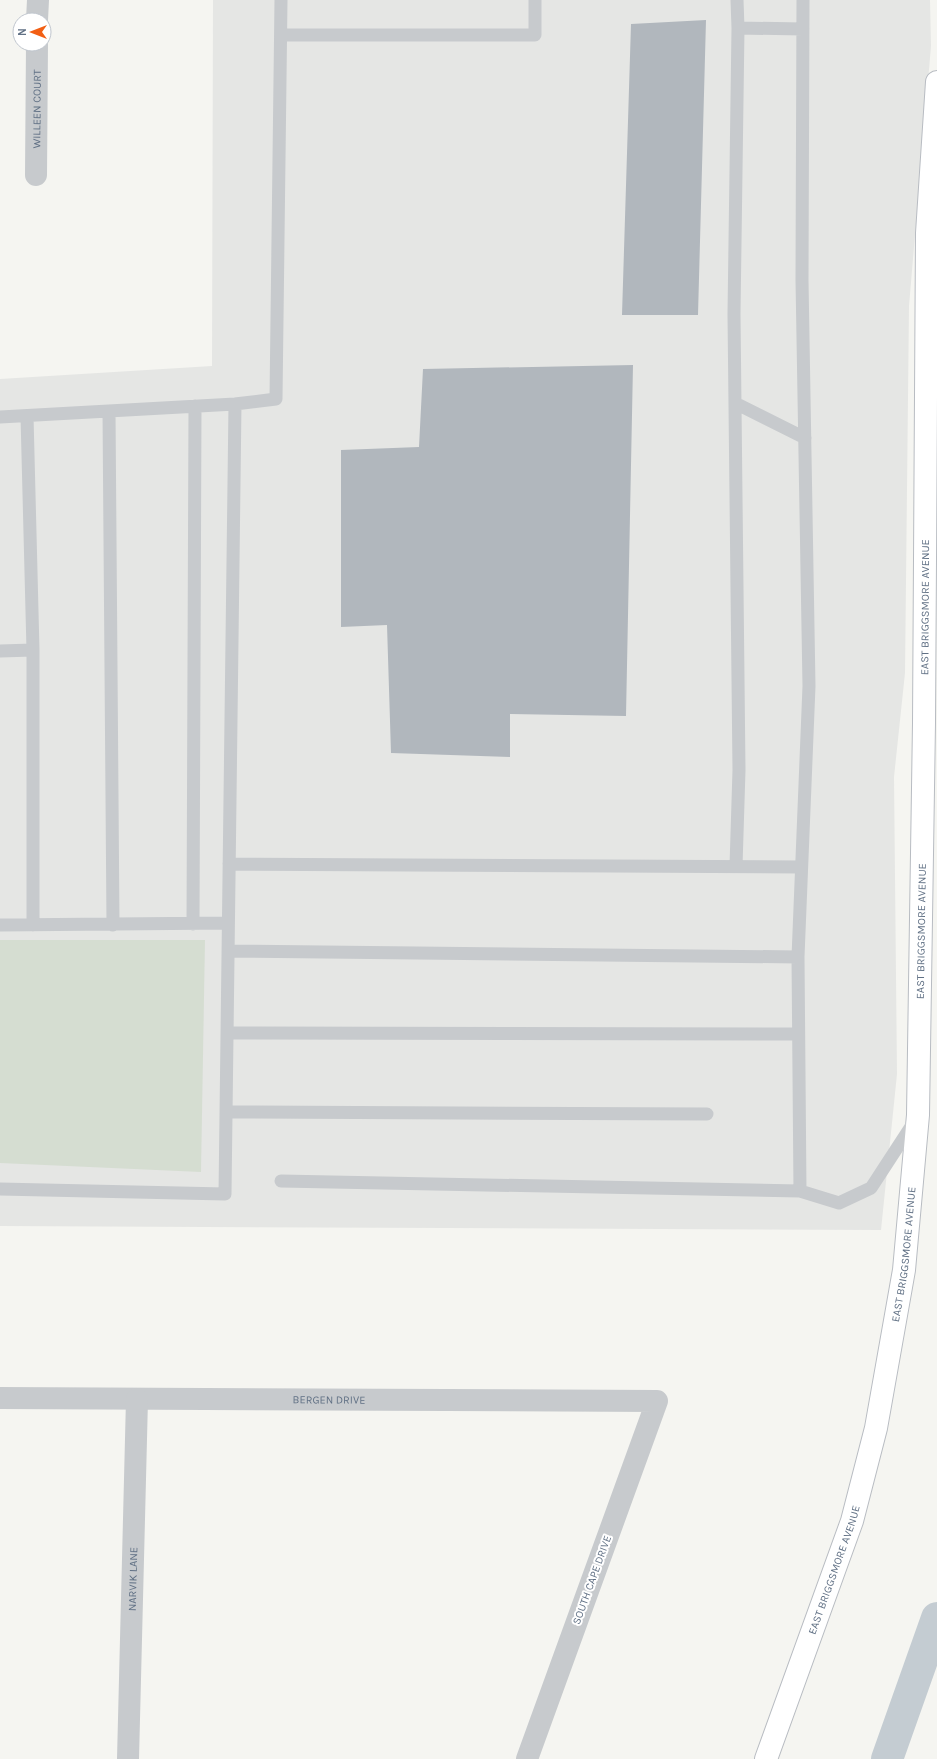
<svg xmlns="http://www.w3.org/2000/svg" width="937" height="1759" viewBox="0 0 937 1759" font-family="Karla,sans-serif">
  <style>
    .built { fill: #e5e6e4 }
    .green { fill: #d5ddd1 }
    .lines { fill: none; stroke-linecap: round; stroke-linejoin: round }
    .canal { stroke: #c4ccd2; stroke-width: 32 }
    .building { fill: #b1b7bd }
    .secondary-casing { stroke: #b8bcc2; stroke-width: 24 }
    .lane { stroke: #c7cacd; stroke-width: 13 }
    .street { stroke: #c7cacd; stroke-width: 22 }
    .secondary { stroke: #fff; stroke-width: 22 }
    .labels { text-anchor: middle; dominant-baseline: central; stroke-width: 4; stroke-linejoin: round; paint-order: stroke }
    .street-label { font-size: 11px; fill: #617185; stroke: #fff }
  </style>
  <rect width="100%" height="100%" fill="#f5f5f1"/>
  <path class="built" d="M213,0H930L931,46L909,306L905,673L894,777L897,1074L881,1230L0,1226V379L212,366Z"/>
  <path class="green" d="M0,940H205L201,1172L0,1163Z"/>
  <g class="lines">
    <path class="canal" d="M887,1759L937,1618"/>
  </g>
  <path class="building" d="M706,20L698,315H622L631,24Z
    M633,365L626,716L510,714V757L391,753L387,625L341,627V450L419,447L423,369Z"/>
  <g class="lines">
    <defs>
      <g id="secondary">
        <path id="s4" d="M766,1759L852,1521L876,1428L904,1270L918,1115L924,723L927,233L937,82"/>
      </g>
    </defs>
    <use href="#secondary" class="secondary-casing"/>
    <path class="lane" d="M738,28L803,29
      M281,35H535V0
      M735,403L805,438
      M109,411L113,925
      M27,416L33,650V925
      M0,417L235,404L276,399L281,0
      M0,651L33,650
      M229,864L801,867
      M736,866L739,770L734,314L738,28L737,0
      M193,924L195,406
      M0,925L228,923
      M228,951L798,957
      M227,1033L798,1034
      M226,1112L707,1114
      M281,1181L800,1191L839,1203L871,1188L914,1122
      M0,1189L225,1194L235,404
      M800,1191L798,957L809,686L802,280L803,0"/>
    <g class="street">
      <path d="M37,20L38,0"/>
      <path id="s1" d="M36,175L37,44"/>
      <path id="s2" d="M0,1398L657,1401L527,1759"/>
      <path id="s3" d="M128,1759L137,1399"/>
    </g>
    <use href="#secondary" class="secondary"/>
  </g>
  <g class="labels">
    <g class="street-label">
      <text stroke="none"><textPath href="#s1" startOffset="66">WILLEEN COURT</textPath></text>
      <text stroke="none"><textPath href="#s4" startOffset="1173">EAST BRIGGSMORE AVENUE</textPath></text>
      <text stroke="none"><textPath href="#s4" startOffset="849">EAST BRIGGSMORE AVENUE</textPath></text>
      <text stroke="none"><textPath href="#s4" startOffset="525">EAST BRIGGSMORE AVENUE</textPath></text>
      <text stroke="none"><textPath href="#s2" startOffset="329">BERGEN DRIVE</textPath></text>
      <text stroke="none"><textPath href="#s4" startOffset="201">EAST BRIGGSMORE AVENUE</textPath></text>
      <text stroke="none"><textPath href="#s3" startOffset="180">NARVIK LANE</textPath></text>
      <text transform="translate(592 1580) rotate(-70)">SOUTH CAPE DRIVE</text>
    </g>
  </g>
  <g transform="translate(32 32) rotate(270)"><circle r="19" fill="#ffffff" stroke="#c0c6ce"/>
  <path d="M0-3L7 15L0 10L-7 15Z" fill="#f25f14"/>
  <text y="-6" font-size="11" font-weight="bold" text-anchor="middle" fill="#617185">N</text>
  </g>
</svg>
